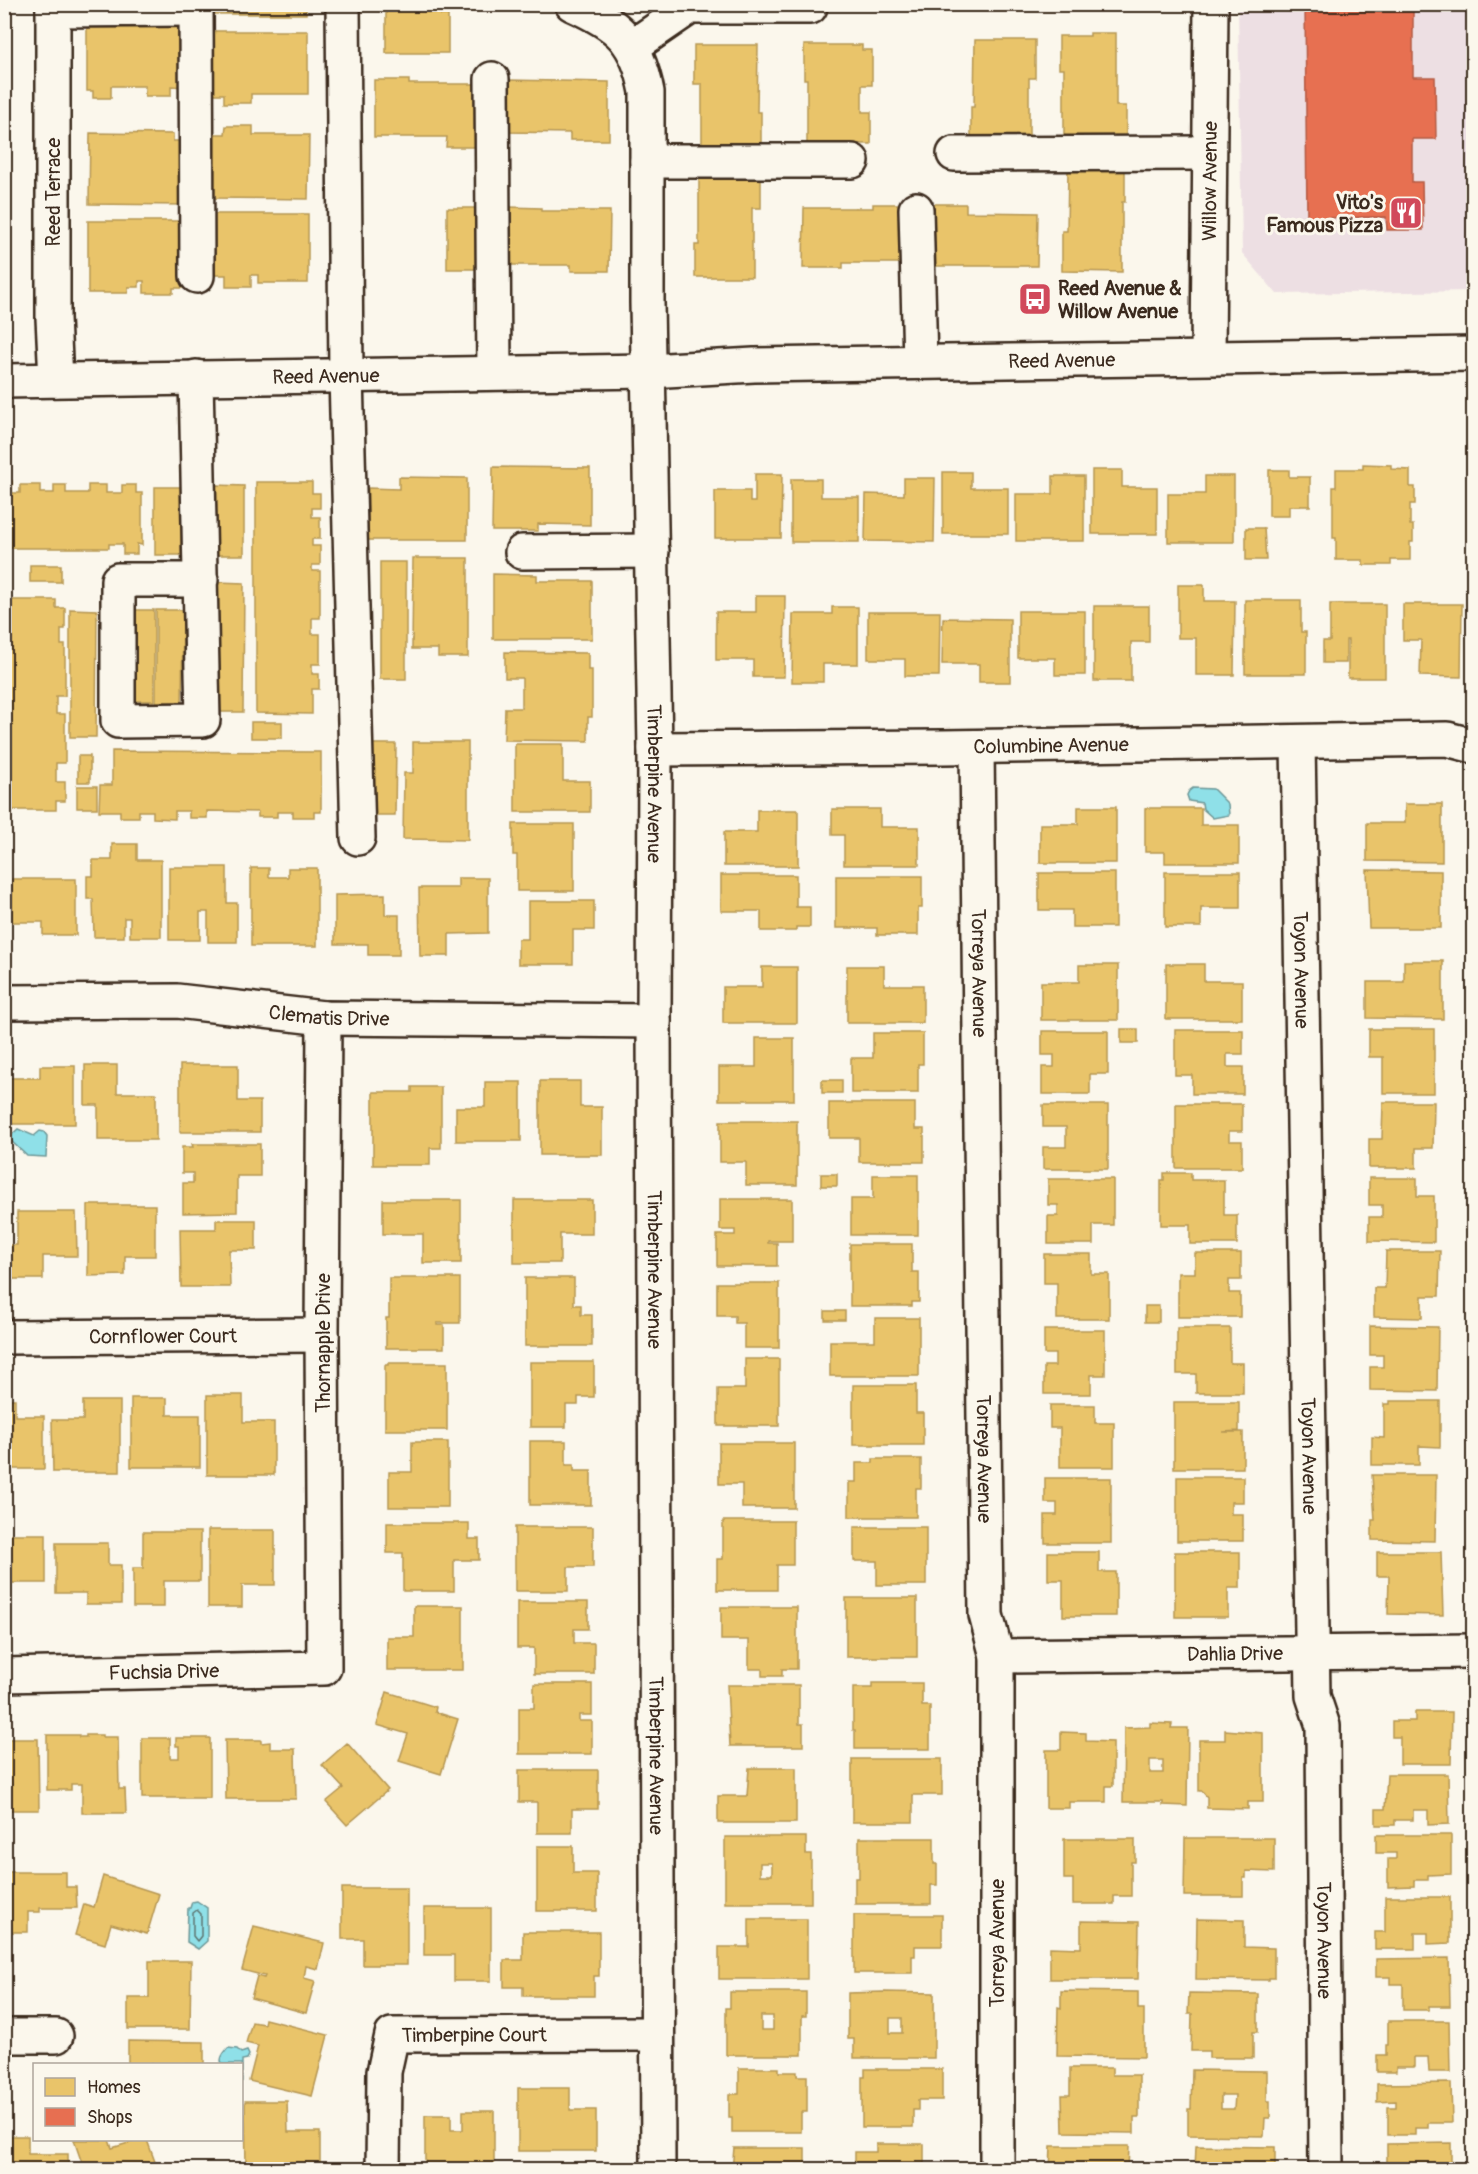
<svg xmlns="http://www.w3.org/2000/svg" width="1478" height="2174" viewBox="0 0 1478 2174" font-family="Pangolin,sans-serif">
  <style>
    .built { fill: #eddfe3 }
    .water { fill: #8fe0e8; stroke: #6d9797; stroke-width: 1.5 }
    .homes { fill: #e9c46a; stroke: #b59653; stroke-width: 1.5; fill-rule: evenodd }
    .shops { fill: #e76f51; stroke: #b35a42; stroke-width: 1.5 }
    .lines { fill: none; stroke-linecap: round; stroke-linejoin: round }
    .shore { stroke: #5d736f; stroke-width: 1.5 }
    .minor-casing { stroke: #3b2a1e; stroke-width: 38 }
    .major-casing { stroke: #3b2a1e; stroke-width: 38 }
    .minor { stroke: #fbf7ec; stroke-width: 33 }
    .major { stroke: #fbf7ec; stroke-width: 33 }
    .labels { text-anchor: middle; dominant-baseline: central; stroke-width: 6; stroke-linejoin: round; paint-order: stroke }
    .street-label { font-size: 20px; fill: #3b2a1e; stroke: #fbf7ec }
    .poi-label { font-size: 20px; font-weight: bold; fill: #3b2a1e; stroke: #fbf7ec; text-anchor: end }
  </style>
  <rect width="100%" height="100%" fill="#fbf7ec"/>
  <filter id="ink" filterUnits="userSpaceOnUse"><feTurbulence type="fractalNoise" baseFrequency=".0167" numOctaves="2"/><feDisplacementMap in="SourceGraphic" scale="12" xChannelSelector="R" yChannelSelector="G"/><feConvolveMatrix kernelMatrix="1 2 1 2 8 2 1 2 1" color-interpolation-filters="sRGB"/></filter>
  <g filter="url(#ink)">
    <path class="built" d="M1238,5H1473V291L1277,294L1242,253Z"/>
    <path class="water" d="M1193,788L1213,789L1228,804L1229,815L1213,818L1203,809L1202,803L1189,801L1187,795L1189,791Z
      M18,1129L34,1136L40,1131L44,1132L47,1136L46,1157L27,1156L8,1138Z
      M197,1901L207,1908V1941L198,1949L187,1942L188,1908H190L192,1902Z
      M228,2048L237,2049L241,2053L247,2051L249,2055L247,2059L242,2060V2082V2064H222C219,2058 224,2053 228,2048Z"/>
    <path class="homes" d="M210,4H306V14H210Z
      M386,4H441V15H448V53H386Z
      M970,4H1031V6L970,5Z
      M87,24H186L185,87L171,86V96H145V86H111V98H93V91H87Z
      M211,31H308V94H251V103H224V94H211Z
      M1090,33H1116V106H1126V142H1064V69H1059V36H1090Z
      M975,40H1035V78H1029V141H971V107H974Z
      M694,45H758L757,112H761V145H702V84H694Z
      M804,45H862V50H872V85H862V112H871V144L807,143V79H804Z
      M374,80H409V84H483L482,147H446L447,137H374Z
      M507,80L609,82V140H570V133L507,132Z
      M226,126H253V135H309L308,199L212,198L213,134H225Z
      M90,133L173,134V141H186L185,205L89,204Z
      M1068,168H1125V202H1122V272L1062,271V231H1067Z
      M699,172H761V208H752V277H695V245H699Z
      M873,204H906V263H843V268H803L804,208H873Z
      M931,204H966V212L1038,213L1037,266H930Z
      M509,207L541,208V211H610L609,271H571V265H508Z
      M447,208H483V269H447Z
      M212,214H308V283H258V275H251V287H226V275H212Z
      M88,221H187V288H173V293H144V281H139V287H128V293H88Z
      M1363,464L1391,465V469L1410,470V487H1415V504H1410V525H1413V542H1410V560H1391V565H1363V560H1336V538H1333V487H1336V469H1363Z
      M493,467L590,468V525L538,524V531H492Z
      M1092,470H1122V487H1157V534H1092Z
      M1269,470H1289V477H1310V506H1289V516H1269Z
      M943,472H971V488H1008V534H943Z
      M755,474H782L781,538H715V491H750V502H755Z
      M1053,476H1084V541H1016V494H1053Z
      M1205,476H1234V542H1168V494H1205Z
      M399,477L467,478V540H368V488L399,489Z
      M904,478H935L934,542L865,541L866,494L904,495Z
      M791,479H821V497H859V542H791Z
      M4,481H12V493H20V485H40V493H54V485H66V493H88V485H106V493H122V485H136V493H142V545L137,544V554H123V544H109V548H4Z
      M256,482H312V493H320V508H312V517H320V539H312V546H320V565H312V571H320V618H312V634H320V664H312V674H319V689H312V714L256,713Z
      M216,485L244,486V555H216Z
      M155,487H181V555H155Z
      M1246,528H1264L1266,560H1246Z
      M413,558H468V657H438V649H412Z
      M380,562H406V679H380Z
      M30,565H61V582H30Z
      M493,574L537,575V581H592V639H493Z
      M217,582L244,583L243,712H217Z
      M1178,585H1204V601H1235L1234,675H1196V638H1178Z
      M756,596H785L784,677H753V660H716V612H756Z
      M4,600H56V608H65V629H61V645H65V696H56V714H65V763H56V782H65V801H56V810H4Z
      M1245,600H1301V632H1306V674H1245Z
      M1330,604H1385V678H1348V640H1346V663H1323V641H1330Z
      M1403,604H1462L1461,677L1420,676L1421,640H1403Z
      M1094,606H1149V642H1131V681H1094Z
      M832,607H858V664H823V682H792L793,614H832Z
      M70,609L97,610L96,737H70Z
      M128,610H154V701H128Z
      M156,610H183L182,702H156Z
      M1018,611H1085V675H1055V658H1018Z
      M868,612H940L939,676H905V659H868Z
      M943,618L1010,619V682H979V664H942Z
      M505,652L588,653V670H592V717H588V741L504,740L505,708H522V678H505Z
      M251,722H282V738H251Z
      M413,742H468V840L403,839L404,773H413Z
      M369,744H396L395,815H369Z
      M515,744H563V781H590V812H515Z
      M112,751L321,752V812H314V817H293V812H277V817H258V812L207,811V818H189V811H175V819L153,818V811H139V817H120V811H99L100,785H112Z
      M78,756H90V782H78Z
      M77,786H97V808H77Z
      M1405,804H1442V862L1367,861V823H1405Z
      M1078,807H1116V863H1040V824H1078Z
      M1145,808H1201V825H1239V863H1165V852H1145Z
      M832,809H880V827H919V865H844V835H832Z
      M757,810H798V866H724V832H757Z
      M513,824H574V891H517V855H513Z
      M112,844H137V860H161V937H130V918H124V937H94L93,899H87V876H93V860H112Z
      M169,867H227V903H237V942H208V912H200V940H169Z
      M251,868H269V877H288V868H317V946H251Z
      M1367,870L1441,871V928H1369Z
      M1165,872H1240V908H1201V927H1165Z
      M1039,873H1115V927H1072V910H1039Z
      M721,875H796V907H810V927H796V931H761V911H721Z
      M836,876H922V908H918V935H877V928H836Z
      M458,878H488V933L449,934V956H420L419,888H458Z
      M12,879H76V935H43V922H12Z
      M385,894V915H399V955H368V944H335V895Z
      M528,901H594V930H573V964H518V939H528Z
      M1404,961H1443V1019L1367,1018V982H1404Z
      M1166,964H1204V981H1242V1019H1166Z
      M1079,965H1118V1020H1041V982H1079Z
      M847,966H884V985H923V1023H847Z
      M762,967H797V1023H723V987H762Z
      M1121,1029H1138V1043H1121Z
      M1369,1029H1434V1093H1383V1057H1369Z
      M1175,1030H1243V1054H1227V1067H1243V1094H1192V1075H1175Z
      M1042,1031H1108V1074H1090V1094H1042V1067H1054V1055H1042Z
      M873,1033H923V1064H918V1093H851V1058H873Z
      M756,1038H794V1100H719V1067H756Z
      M85,1065H117V1093H156V1140H98V1105H85Z
      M180,1065H238V1101H260V1132H180Z
      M40,1066H75V1124H9V1078H40Z
      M822,1080H842V1093H822Z
      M540,1081H580V1107H602V1155H540Z
      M485,1082H521V1141H456V1107H485Z
      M412,1087H441V1148H430V1165H373V1092H412Z
      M1383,1102H1434L1433,1148H1416V1168H1369V1139H1382Z
      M829,1103H915V1129H924V1162H859V1138H829Z
      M1176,1104H1242V1131H1229V1141H1242V1168H1176Z
      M1043,1105H1108V1169H1043V1147H1066V1127H1043Z
      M720,1121H797V1185H746V1162H720Z
      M192,1144H260V1176H237V1212L183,1213V1183H193V1173H182V1147H193Z
      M1164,1173H1191V1180H1224V1215H1237V1244H1190V1225H1161V1180H1164Z
      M821,1174H837V1186H821Z
      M873,1175H918V1235H851V1199H873Z
      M1369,1178H1417V1196H1434V1242L1369,1241V1217H1382V1205H1369Z
      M1048,1179H1113V1225H1093V1244H1048V1216H1058V1205H1048Z
      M720,1199H792V1241H768V1243H777V1266H717V1235H735V1230H720Z
      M383,1200H461V1263H423V1234H383Z
      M514,1200H592V1234H560V1263H514Z
      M88,1205H155V1256H125V1275L88,1276Z
      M17,1212H76L77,1256H43V1279H10V1245H17Z
      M216,1220H256V1250H229L230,1287H181L180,1229H216Z
      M850,1244H912V1272H919V1302H912V1306H850Z
      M1386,1251H1440L1439,1296H1422V1318L1374,1317V1288H1385Z
      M1195,1253H1241V1280H1229V1293H1240V1317H1178V1273H1195Z
      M1044,1254H1091V1274H1109V1319H1057V1283H1044Z
      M389,1278H460V1323H437V1325H444V1348H386V1318H389Z
      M525,1278H574V1305H581V1315H592V1346H525Z
      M717,1283H779V1348H744V1323H735V1316H717Z
      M1145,1306H1159V1322H1145Z
      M825,1311H845V1320H825Z
      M875,1318H919V1376H830V1341H875Z
      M1370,1326L1438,1327L1437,1391L1370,1390V1367H1383V1355H1370Z
      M1177,1328H1230V1363H1243V1393H1196V1374H1177Z
      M1044,1330H1105V1375H1091V1394H1044V1366H1055V1354H1044Z
      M745,1359H779V1426H718V1389H745Z
      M530,1362H594V1397H578V1405H566V1427H530Z
      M388,1363H447V1430H385V1365H388Z
      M853,1385H916V1413H923V1445H853Z
      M207,1395H243V1422H274V1475H207Z
      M131,1398H167V1415H200V1467H131Z
      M4,1399H15V1416H44V1469H4Z
      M83,1401H120V1472H53L52,1420H83Z
      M1390,1401H1440V1447L1419,1446V1465H1372V1437L1384,1438V1404H1390Z
      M1174,1402H1239V1431L1223,1432H1243V1468H1174Z
      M1050,1405H1095V1423H1114V1467H1060V1428H1050Z
      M530,1441H566V1465H574V1471H591V1505H530Z
      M412,1442H448V1507H389V1472H412Z
      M719,1443H794V1508H742V1484H719Z
      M873,1459H921V1488H916V1517H849V1482H856V1463H873Z
      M1372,1475H1436L1435,1541L1372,1540V1520H1375Z
      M1177,1477H1243V1502H1231V1514H1243V1541H1177Z
      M1045,1478H1111V1543H1045V1515H1057V1503H1045Z
      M723,1521H793V1565H777V1590H717V1559H723Z
      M387,1523H469V1539H479V1560H454V1591H403V1553H387Z
      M515,1527H593V1567H568V1591H515Z
      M854,1527H926V1585H877V1561H854Z
      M208,1530H275V1585H242V1607H208Z
      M143,1532H200V1581H164V1607H133V1568H143Z
      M4,1534H46V1583H11V1610H4Z
      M56,1543H108V1565H121V1604H86V1593H56Z
      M1048,1552H1099V1572H1116V1616H1063V1580H1048Z
      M1175,1552H1240V1588H1228V1617H1175Z
      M1377,1552H1441L1443,1615L1388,1614L1389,1576H1377Z
      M846,1598H917V1657H846Z
      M517,1602H588V1629H574V1643H594V1674H534V1648H517Z
      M414,1606H463V1670H387V1637H414Z
      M721,1607H797V1669H782V1676H762V1669H749V1640H721Z
      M872,1683H922V1706H930V1749H855V1730H853V1688H872Z
      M534,1684H592V1715H579V1721H592V1754H519V1708H534Z
      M727,1685H799V1724H803V1746H730Z
      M387,1692L436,1707L435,1712L458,1719L441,1774L399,1761L408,1734L377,1725Z
      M1415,1712H1452L1451,1764H1400V1737H1392V1721H1415Z
      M1150,1723L1172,1724L1171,1728H1188L1187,1806L1163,1805V1802H1123L1124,1728L1150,1727ZM1150,1760H1163V1773H1150Z
      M1225,1730L1263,1733V1802H1248V1809L1207,1808V1797L1202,1791H1199V1740H1225Z
      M1061,1732L1086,1733V1741L1113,1742V1786H1106V1802H1069V1808H1046V1750H1061Z
      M47,1735H79V1737H86V1735H102V1737H118L119,1789H125L126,1813H82V1784H71V1790H47Z
      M142,1738H170V1758H179V1746H176V1738H210V1798H142Z
      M8,1739H38L39,1810H4V1758H8Z
      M225,1740H261V1743L270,1742V1749H295L296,1799H226Z
      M347,1743L388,1790L347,1825L326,1802L343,1788L322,1765Z
      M852,1759H942V1795H913V1822H852Z
      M749,1768H796V1823H718V1796H747Z
      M519,1770H598V1809H572V1833H537V1802H519Z
      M1387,1774H1448L1449,1824L1428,1825V1810H1413V1820H1395V1825H1376V1809H1385Z
      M1376,1835H1451V1874L1428,1875V1880H1414V1886L1388,1887V1859H1396V1853H1376Z
      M725,1837H806V1854H811V1903H725ZM760,1863H772V1875H760Z
      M859,1838H934V1864H937V1885H931V1904H855V1878H859Z
      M1185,1838H1274V1872L1246,1871V1878H1243V1896H1184Z
      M1064,1839H1135V1862H1131V1896H1114V1904H1073V1879H1064Z
      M537,1846H573V1873H597V1911H537Z
      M4,1872H66V1887H76L77,1908H40V1912H28V1932H4Z
      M103,1876L159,1894L147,1934L111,1924L105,1944L75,1935L84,1904L94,1907Z
      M342,1888H407V1965H363V1939H342Z
      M1385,1897H1450V1943L1428,1944V1933H1415V1949H1375V1932H1385Z
      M424,1908H491V1981H454V1955H424Z
      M854,1915H942V1946H915V1956H912V1973H854Z
      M749,1919H807V1979H719V1947H749Z
      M1197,1919L1244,1920V1947L1274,1948V1978H1269V1980L1196,1979Z
      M1081,1921L1139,1922L1138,1979H1050V1947L1081,1948Z
      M254,1926L324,1943L318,1969L306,1966L304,1978L315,1981L306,2013L251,1998L257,1976L264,1978L265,1976L242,1970Z
      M523,1932H599V1976H594V1996H523V1987H504V1960H523Z
      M1449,1958L1450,2006H1429V2010H1403V1984H1390V1977H1376V1959Z
      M149,1961H191L190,2029H128V1998H149Z
      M1061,1991L1138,1992V2009H1144V2057L1057,2056L1058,2007L1061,2008Z
      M730,1992H806V2016H802V2055H726V2008H730ZM761,2016H773V2030H761Z
      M884,1992L934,1993V2058H854V2039H848V1993ZM890,2018H902V2033H890Z
      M1189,1993L1258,1994V2032H1253V2058H1209V2051H1191L1192,2014H1188Z
      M265,2019L328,2035L312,2096L249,2081L258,2046L246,2043L252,2022L264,2024Z
      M1388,2021H1449L1450,2072H1429L1428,2057H1414V2067H1396V2072H1377V2055H1386V2045H1388Z
      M128,2041L204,2042V2064H128Z
      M739,2068H779V2072H797V2076H807V2112H801V2132H732V2117H729V2094H739Z
      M1070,2068H1112V2075H1139V2117H1134V2133L1063,2132L1062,2095H1070Z
      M865,2069H942V2100H918V2110H913V2127H862V2077H865Z
      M1192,2070L1267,2071V2101H1270V2118H1265L1264,2136L1188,2135V2109H1191ZM1221,2095H1235L1234,2109H1221Z
      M1451,2083L1452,2123H1428V2128H1415V2135H1388V2107H1396V2101L1377,2102V2084Z
      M518,2088H570V2110H596V2151H518Z
      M245,2101H287L288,2132H320V2167L246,2168Z
      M463,2111H494V2169L425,2170V2115H451V2130H463Z
      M4,2136H28V2154H68V2170H4Z
      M74,2140H109L112,2148L138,2140H147L158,2170H94L93,2165L84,2169Z
      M1451,2143V2170H1387V2144Z
      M876,2144H924V2170H855V2152H876Z
      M1051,2146H1129L1128,2170H1050Z
      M1196,2146L1275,2147V2170H1195Z
      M734,2148H805V2168H801V2170H732Z
      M520,2168H590V2170H520Z"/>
    <path class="shops" d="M1305,4H1413V77H1435L1436,139H1412V182H1422L1423,230H1387L1386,217L1307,218Z"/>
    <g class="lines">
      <path class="shore" d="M197,1910L201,1914V1936L197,1941L193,1936V1913Z"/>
      <defs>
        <g id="minor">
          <path d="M53,4V318L56,380"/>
          <path d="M196,4L197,276"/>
          <path d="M343,4L346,375L358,838"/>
          <path id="s1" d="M572,4C619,25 637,40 647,92V303L655,749L654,1021L658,2170"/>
          <path d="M53,10L196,9"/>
          <path d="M633,46L690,7H810"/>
          <path d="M492,79L494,372"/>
          <path d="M954,154L1209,153"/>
          <path d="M647,161H852"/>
          <path d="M916,209L920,362"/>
          <path id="s2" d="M1208,357L1211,4"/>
          <path d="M196,377L203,720L118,721V580H201"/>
          <path d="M522,552L652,551"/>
          <path id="s3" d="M1298,742L1313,1696L1323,1726L1326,2170"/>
          <path id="s4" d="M977,747L986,1615L997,1656V2170"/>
          <path id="s5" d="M655,749L943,747L1447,739L1474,746"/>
          <path id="s6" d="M4,1002L177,1001L324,1018L654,1021"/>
          <path id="s7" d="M4,1337L322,1335"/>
          <path id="s8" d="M997,1656L1474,1651"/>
          <path id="s9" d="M4,1675L324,1668L322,1335L324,1018"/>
          <path d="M4,2036H56"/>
          <path id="s10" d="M383,2170L384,2072L392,2035L656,2034"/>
        </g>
        <g id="major">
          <path id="s11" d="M4,381L649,371L754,365L1474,354"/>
        </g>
      </defs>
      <use href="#minor" class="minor-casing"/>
      <use href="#major" class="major-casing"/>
      <use href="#minor" class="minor"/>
      <use href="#major" class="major"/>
    </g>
  </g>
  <defs>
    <symbol id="restaurant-square" viewBox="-11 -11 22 22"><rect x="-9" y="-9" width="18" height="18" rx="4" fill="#d1495b" stroke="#fbf7ec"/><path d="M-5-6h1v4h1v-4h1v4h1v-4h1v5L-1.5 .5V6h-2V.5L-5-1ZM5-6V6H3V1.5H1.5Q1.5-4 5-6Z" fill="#fff"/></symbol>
    <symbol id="bus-square" viewBox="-11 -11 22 22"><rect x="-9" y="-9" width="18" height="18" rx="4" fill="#d1495b" stroke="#fbf7ec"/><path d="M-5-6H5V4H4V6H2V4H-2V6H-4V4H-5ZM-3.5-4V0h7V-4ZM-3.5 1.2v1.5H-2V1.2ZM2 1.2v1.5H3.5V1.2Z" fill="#fff"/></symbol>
  </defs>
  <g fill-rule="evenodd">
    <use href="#restaurant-square" x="1387" y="194" width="38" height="38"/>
    <use href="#bus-square" x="1016" y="280" width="38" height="38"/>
  </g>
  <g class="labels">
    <g class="street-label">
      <text stroke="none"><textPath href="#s2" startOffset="176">Willow Avenue</textPath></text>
      <text transform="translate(53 192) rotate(-90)">Reed Terrace</text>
      <text stroke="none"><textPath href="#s11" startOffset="1058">Reed Avenue</textPath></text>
      <text stroke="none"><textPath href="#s11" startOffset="322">Reed Avenue</textPath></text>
      <text stroke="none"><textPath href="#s5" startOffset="396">Columbine Avenue</textPath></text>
      <text stroke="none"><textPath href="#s1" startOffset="814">Timberpine Avenue</textPath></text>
      <text stroke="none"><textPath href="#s3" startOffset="228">Toyon Avenue</textPath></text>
      <text stroke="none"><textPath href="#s4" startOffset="226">Torreya Avenue</textPath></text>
      <text stroke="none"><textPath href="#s6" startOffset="326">Clematis Drive</textPath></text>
      <text stroke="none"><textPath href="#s1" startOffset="1300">Timberpine Avenue</textPath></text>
      <text stroke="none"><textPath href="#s7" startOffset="159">Cornflower Court</textPath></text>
      <text transform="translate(323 1343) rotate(-90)">Thornapple Drive</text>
      <text stroke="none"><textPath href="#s3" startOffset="714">Toyon Avenue</textPath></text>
      <text stroke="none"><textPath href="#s4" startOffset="712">Torreya Avenue</textPath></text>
      <text stroke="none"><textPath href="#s8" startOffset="238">Dahlia Drive</textPath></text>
      <text stroke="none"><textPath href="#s9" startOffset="160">Fuchsia Drive</textPath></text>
      <text stroke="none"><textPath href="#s1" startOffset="1786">Timberpine Avenue</textPath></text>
      <text stroke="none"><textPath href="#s3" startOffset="1200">Toyon Avenue</textPath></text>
      <text transform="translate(997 1943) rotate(-90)">Torreya Avenue</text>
      <text stroke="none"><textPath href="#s10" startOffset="218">Timberpine Court</textPath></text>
    </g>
    <g class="poi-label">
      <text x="1383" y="202">Vito's<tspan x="1383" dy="23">Famous Pizza</tspan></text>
      <text x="1058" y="288" text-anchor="start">Reed Avenue &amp;<tspan x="1058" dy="23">Willow Avenue</tspan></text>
    </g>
  </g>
  <rect width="1478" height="2174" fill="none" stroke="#fbf7ec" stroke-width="24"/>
  <rect x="12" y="12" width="1454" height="2150" fill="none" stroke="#3b2a1e" stroke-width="2" filter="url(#ink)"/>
  <rect x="33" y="2063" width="210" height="78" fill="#fbf7ec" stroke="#aea59a" stroke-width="1.5"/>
  <rect x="45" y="2078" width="30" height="18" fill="#e9c46a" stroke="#aea59a" stroke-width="1.5"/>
  <text x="87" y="2093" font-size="18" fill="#3b2a1e">Homes</text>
  <rect x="45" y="2108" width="30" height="18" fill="#e76f51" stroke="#aea59a" stroke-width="1.5"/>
  <text x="87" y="2123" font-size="18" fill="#3b2a1e">Shops</text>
</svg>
